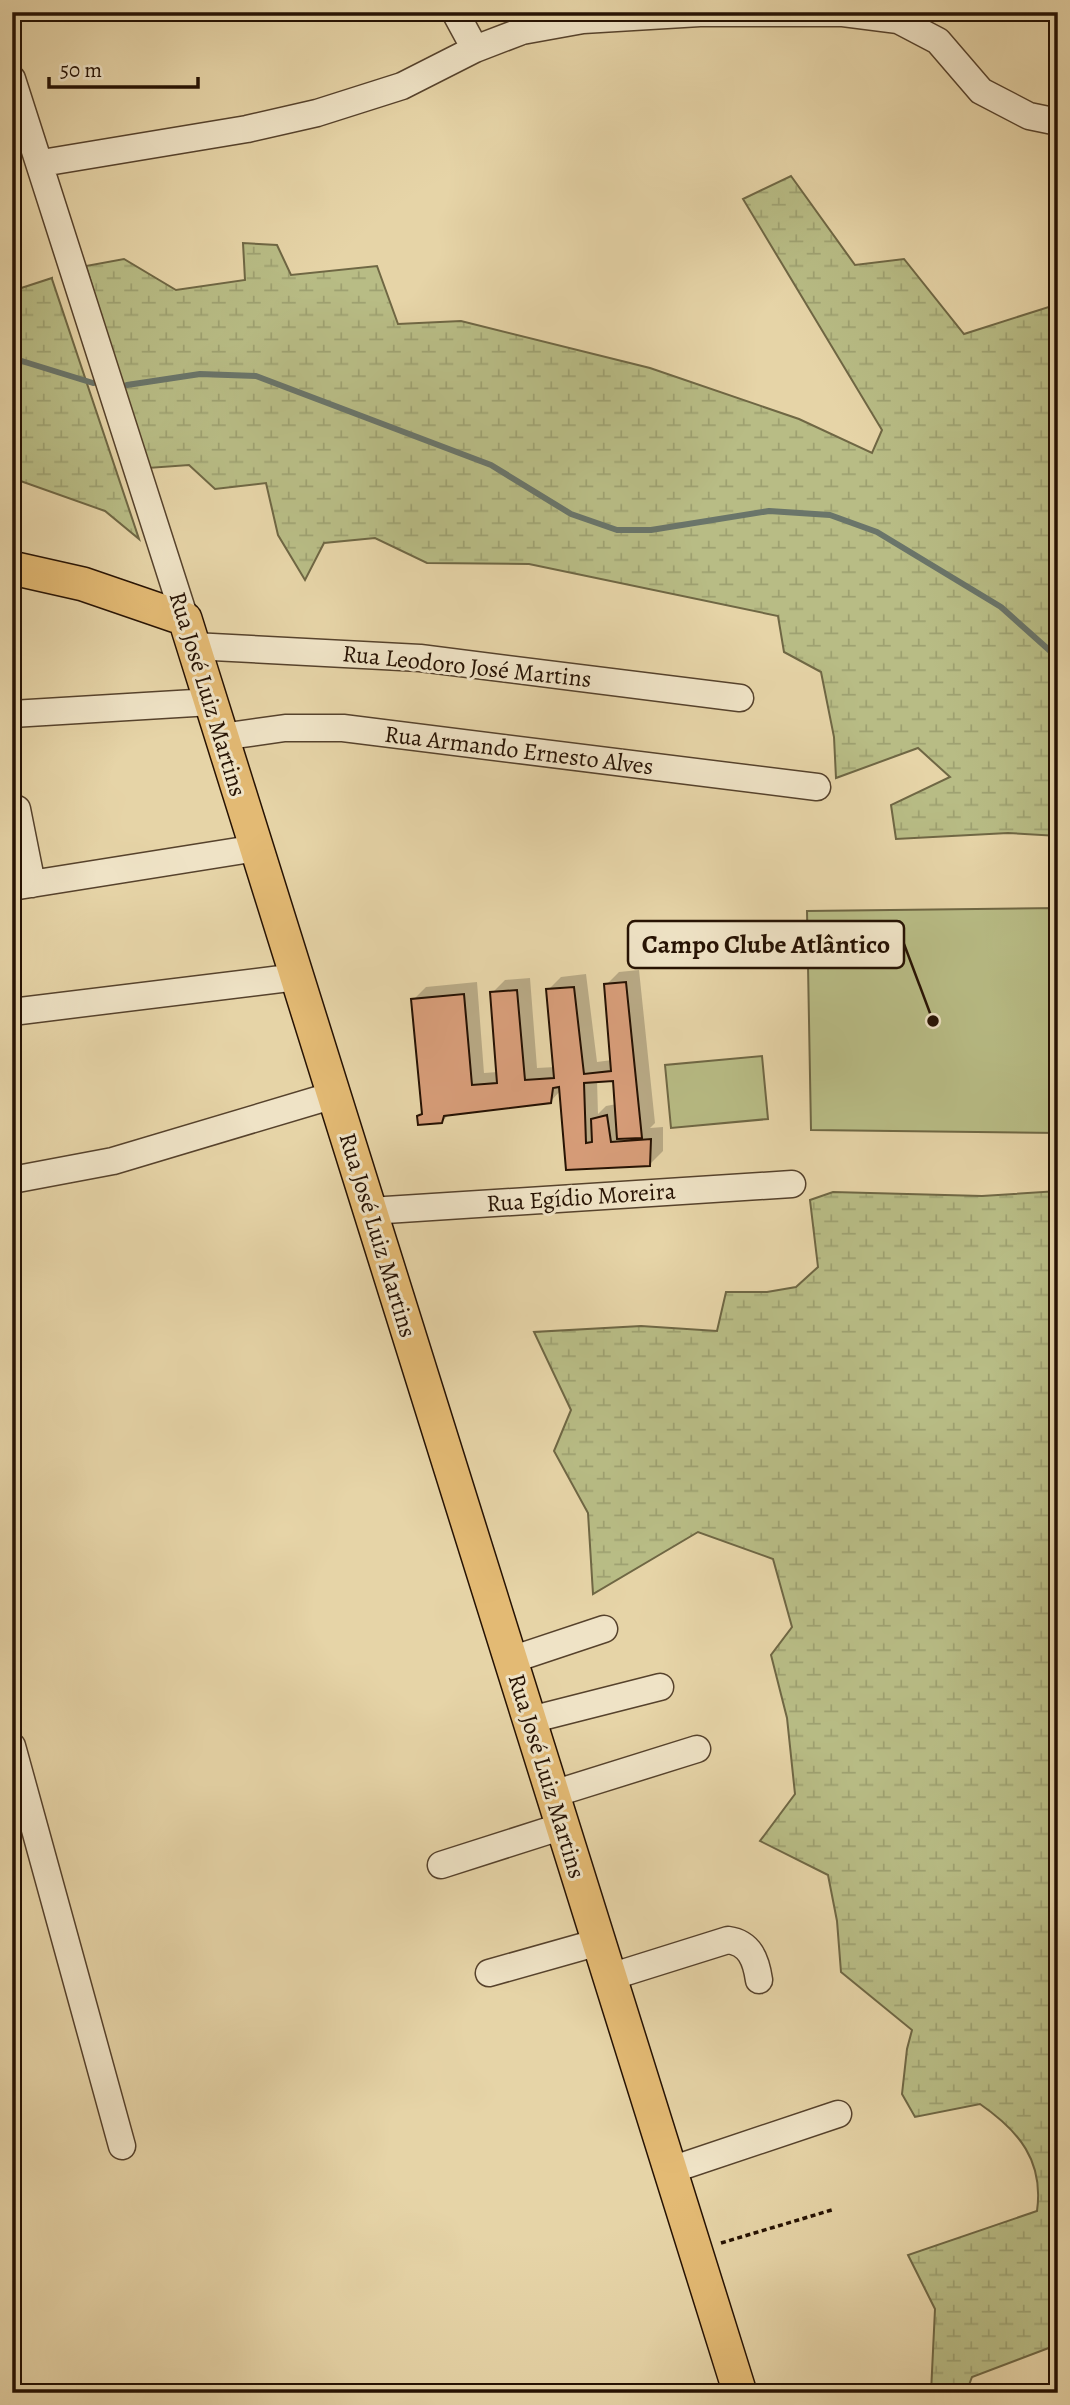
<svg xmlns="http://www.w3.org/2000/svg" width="1070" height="2405" viewBox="0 0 1070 2405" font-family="Alegreya,serif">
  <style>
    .wetland { fill: url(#wetland-marsh); stroke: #6f6744; stroke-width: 2 }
    .garden { fill: #b8bc85; stroke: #6f6744; stroke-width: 2 }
    .water { fill: url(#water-ripples); stroke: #6a756a; stroke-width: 2 }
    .shadow { fill: #0003; fill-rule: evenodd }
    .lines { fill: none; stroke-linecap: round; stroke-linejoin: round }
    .stream { stroke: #6a756a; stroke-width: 6 }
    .building { fill: #d79d79; stroke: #261203; stroke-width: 2 }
    .minor-casing { stroke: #56422c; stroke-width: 29 }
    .major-casing { stroke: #261203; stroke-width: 36 }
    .path { stroke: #261203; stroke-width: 3.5; stroke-dasharray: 5 3.5; stroke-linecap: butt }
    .minor { stroke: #efe3c6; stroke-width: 26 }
    .major { stroke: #e3ba74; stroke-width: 33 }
    .labels { text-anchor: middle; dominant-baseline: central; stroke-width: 6; stroke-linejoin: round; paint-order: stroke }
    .street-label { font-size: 24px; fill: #261203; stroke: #efe3c6 }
    .leader { fill: none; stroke: #261203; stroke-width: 2.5 }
    .callout-dot { fill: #261203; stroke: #efe3c6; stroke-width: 2.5 }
    .callout { fill: #efe3c6; stroke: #261203; stroke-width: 2.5 }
    .callout-label { font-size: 26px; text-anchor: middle; font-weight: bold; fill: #261203 }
  </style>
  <defs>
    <pattern id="wetland-marsh" width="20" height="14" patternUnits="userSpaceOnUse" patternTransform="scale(1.75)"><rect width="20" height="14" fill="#b8bc85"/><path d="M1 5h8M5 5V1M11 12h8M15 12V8" fill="none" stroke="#9ea171"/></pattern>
    <pattern id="water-ripples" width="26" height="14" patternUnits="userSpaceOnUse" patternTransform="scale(1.75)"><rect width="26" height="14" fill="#97b7af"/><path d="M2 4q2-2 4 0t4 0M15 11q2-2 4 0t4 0" fill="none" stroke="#829c95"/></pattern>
  </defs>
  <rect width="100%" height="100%" fill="#e6d4a7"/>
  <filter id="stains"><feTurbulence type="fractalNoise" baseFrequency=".00286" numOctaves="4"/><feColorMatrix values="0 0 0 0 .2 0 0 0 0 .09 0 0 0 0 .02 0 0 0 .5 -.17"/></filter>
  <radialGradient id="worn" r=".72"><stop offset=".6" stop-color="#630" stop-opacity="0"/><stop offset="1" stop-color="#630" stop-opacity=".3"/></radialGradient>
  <path class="wetland" d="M791,176L855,265L904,259L964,334L1058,304V836L1008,833L896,839L891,805L950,777L918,748L836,778L834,737L821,672L784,652L778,616L529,564L427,563L375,538L324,543L305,580L278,535L266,483L215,489L189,465L148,468L86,266L124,259L176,290L245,280L243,243L277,245L291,275L377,266L398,324L461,321L650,368L799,419L872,453L882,430L743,199Z
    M52,278V279L139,539L105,511L12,478V291Z
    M1058,1191V2263L1054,2346L972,2377L966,2393H931L935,2309L908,2255L1037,2211C1044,2161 1019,2131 980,2104L915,2117L902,2094L907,2049L912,2030L841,1972L837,1921L828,1875L760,1841L795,1794L787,1718L771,1655L792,1627L773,1559L698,1532L593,1594L588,1513L554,1451L571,1410L534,1332L641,1326L717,1331L726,1292H767L796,1287L818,1267L810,1200L833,1192L982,1196Z"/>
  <path class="garden" d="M1058,908V1133L811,1130L807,911Z
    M762,1056L768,1119L671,1128L665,1065Z"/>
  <path class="water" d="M1058,2263V2356L1054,2346Z"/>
  <path class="shadow" d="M639,970L655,1123L650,1128L663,1127V1151L650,1164L568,1168L561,1090L550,1102L450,1113L442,1122L419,1117L424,1112L413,1000L426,987L477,982L484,1073L498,1072L492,993L505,980L530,978L537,1068L555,1067L548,990L561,977L586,974L597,1062L612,1060L606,985L619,972ZM615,1079L617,1104L606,1106L598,1114L597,1080Z"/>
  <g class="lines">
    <path class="stream" d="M12,358L93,383
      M127,385L200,374L256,376L491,465L571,514L617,530H651L769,511L830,515L877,532L1001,607L1058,658"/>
  </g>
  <path class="building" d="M626,982L642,1138L617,1139L613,1081L584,1083L586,1143L592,1142L591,1119L607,1115L611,1142L651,1139L650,1166L566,1170L559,1087L553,1088L551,1103L444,1116L442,1123L418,1125L417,1116L422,1114L411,999L464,994L472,1085L497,1083L490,992L517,990L525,1080L554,1078L546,989L574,987L584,1074L611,1071L604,984Z"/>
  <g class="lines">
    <defs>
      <path id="minor" d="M455,12L475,49
        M12,79L185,619
        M42,163L247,129L317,113L402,86L475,49L522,31L583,20L700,13H843L898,20L938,41L981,91L1029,116L1058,122
        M193,646L420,658L740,698
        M12,714L211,702
        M221,737L285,728H343L817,787
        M17,809L32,884
        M12,887L257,848
        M12,1012L297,977
        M12,1180L113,1161L334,1095
        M370,1211L792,1184
        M511,1660L604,1629
        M530,1720L660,1687
        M12,1746L122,2146
        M553,1794L697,1749
        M441,1865L563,1826
        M489,1973L599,1942
        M610,1977L728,1940C750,1943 756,1960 759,1980
        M671,2170L838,2114"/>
      <path id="major" d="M12,568L83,584L185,619L740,2393"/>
    </defs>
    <use href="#minor" class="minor-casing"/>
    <use href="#major" class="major-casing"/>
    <path class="path" d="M721,2243L835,2209"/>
    <use href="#minor" class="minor"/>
    <use href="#major" class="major"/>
  </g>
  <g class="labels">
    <g class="street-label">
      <text transform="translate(467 666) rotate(6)">Rua Leodoro José Martins</text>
      <text transform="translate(208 694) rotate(73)">Rua José Luiz Martins</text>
      <text transform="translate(519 750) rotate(7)">Rua Armando Ernesto Alves</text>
      <text transform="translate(581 1197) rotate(-4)">Rua Egídio Moreira</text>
      <text transform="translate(378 1235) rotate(73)">Rua José Luiz Martins</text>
      <text transform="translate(547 1776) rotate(73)">Rua José Luiz Martins</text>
    </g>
  </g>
  <path class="leader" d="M933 1021L904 944"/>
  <circle class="callout-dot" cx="933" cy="1021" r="7"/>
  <rect class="callout" x="628" y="921" width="276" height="47" rx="7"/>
  <g class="callout-label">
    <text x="766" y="953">Campo Clube Atlântico</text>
  </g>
  <rect width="1070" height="2405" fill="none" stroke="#e6d4a7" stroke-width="42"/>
  <rect x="14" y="14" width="1042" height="2377" fill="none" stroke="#261203" stroke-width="3.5"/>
  <rect x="21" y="21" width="1028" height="2363" fill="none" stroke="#261203" stroke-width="2"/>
  <path d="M49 77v10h149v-10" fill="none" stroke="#261203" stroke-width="3.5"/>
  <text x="60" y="77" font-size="21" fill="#261203" stroke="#efe3c6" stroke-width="5" paint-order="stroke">50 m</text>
  <rect width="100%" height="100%" filter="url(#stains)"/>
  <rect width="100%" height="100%" fill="url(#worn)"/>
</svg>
